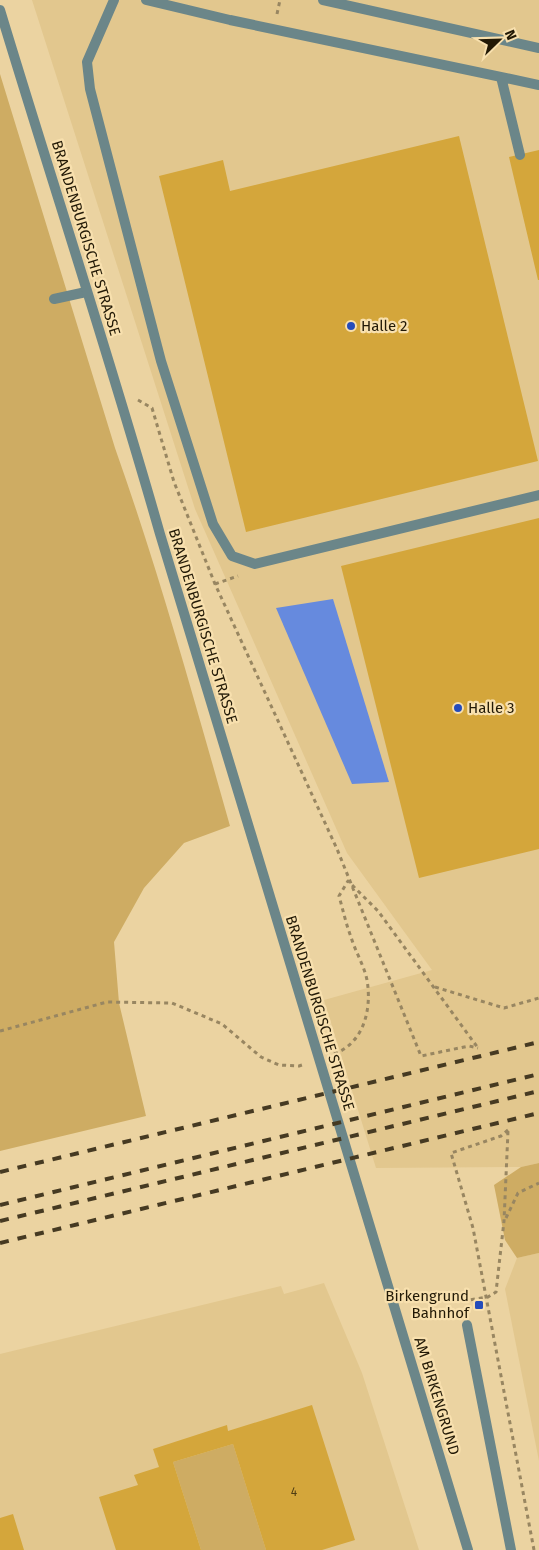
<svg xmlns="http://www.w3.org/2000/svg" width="539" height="1550" viewBox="0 0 539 1550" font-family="'Fira Sans',sans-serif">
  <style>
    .built { fill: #e2c78e }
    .green { fill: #ceac63 }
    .water { fill: #668ade }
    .building { fill: #d4a63b }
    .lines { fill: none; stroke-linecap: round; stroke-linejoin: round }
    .path { stroke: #988661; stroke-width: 3; stroke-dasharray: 4 4; stroke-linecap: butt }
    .service { stroke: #6b8689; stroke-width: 10 }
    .tertiary { stroke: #6b8689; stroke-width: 10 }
    .rail { stroke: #463a22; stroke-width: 4; stroke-dasharray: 9 9; stroke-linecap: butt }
    .poi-dot { fill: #254cba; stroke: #f8e0ae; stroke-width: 2 }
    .labels { text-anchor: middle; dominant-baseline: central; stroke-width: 4.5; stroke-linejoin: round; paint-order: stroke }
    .number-label { font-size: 12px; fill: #4e3c13 }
    .street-label { font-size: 15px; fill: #221906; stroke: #f8e0ae }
    .poi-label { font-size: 15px; fill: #221906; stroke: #f8e0ae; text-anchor: start }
  </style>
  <rect width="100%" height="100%" fill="#ebd3a1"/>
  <path class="built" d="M32,0H539V1163L521,1167L376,1168L324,1000L432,970L347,853L195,509Z
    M539,1253V1461L505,1289L517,1258Z
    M324,1283L362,1373L419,1550H0V1354L281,1286L284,1294Z"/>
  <path class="green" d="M0,74L115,448C159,572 194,699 230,826L184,843L144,888L114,942L119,1003L146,1116L0,1151Z
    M539,1163V1253L517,1258L505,1240L494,1185L521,1167Z
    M233,1444L266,1550H201L173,1462Z"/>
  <path class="water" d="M333,599L389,782L352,784L276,608Z"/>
  <path class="building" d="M459,136L538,461L246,532L159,176L223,160L230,191Z
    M539,150V280H538L509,157Z
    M539,518V849L419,878L341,566Z
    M312,1405L355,1540L322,1550H266L233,1444L173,1462L201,1550H116L99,1497L138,1485L134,1475L159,1467L153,1449L227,1425L228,1431Z
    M13,1514L24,1550H0V1518Z"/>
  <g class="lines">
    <path class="path" d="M277,14L280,0
      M138,400L152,408L174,482L215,584L337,849L421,1056L469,1046L478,1048
      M215,584L238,576
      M435,987L504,1008L539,998
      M0,1031L107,1002L172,1003L222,1024L261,1057L279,1065L299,1066L305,1064
      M334,1054C364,1043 372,1009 367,980C364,965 355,951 351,937C346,924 343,910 339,896L348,881L378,911L478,1048
      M508,1130L501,1136L451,1153L473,1228L534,1550
      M506,1218L518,1193L539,1183
      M463,1301L488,1297L496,1292L504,1221L508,1131"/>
    <path class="service" d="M114,0L87,62L90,89L161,361L213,524L232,556L255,564L539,495
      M146,0L230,20L539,85
      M323,0L539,48
      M501,77L520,155
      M54,299L86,292
      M467,1325L511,1550"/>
    <path class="tertiary" d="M0,10C53,185 110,358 160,534L468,1550"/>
    <path class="rail" d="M0,1172L539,1042
      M0,1205L539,1074
      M0,1221L539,1091
      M0,1243L539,1113"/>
  </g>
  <g class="poi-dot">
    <circle cx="351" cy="326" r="5"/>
    <circle cx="458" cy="708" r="5"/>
    <rect x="474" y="1300" width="10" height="10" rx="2.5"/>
  </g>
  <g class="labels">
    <g class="number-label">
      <text x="294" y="1492">4</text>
    </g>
    <g class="street-label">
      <text transform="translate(86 238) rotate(73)">BRANDENBURGISCHE STRASSE</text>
      <text transform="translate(203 626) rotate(73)">BRANDENBURGISCHE STRASSE</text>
      <text transform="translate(320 1013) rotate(73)">BRANDENBURGISCHE STRASSE</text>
      <text transform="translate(437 1396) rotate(73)">AM BIRKENGRUND</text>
    </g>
    <g class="poi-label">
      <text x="361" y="326">Halle 2</text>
      <text x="468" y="708">Halle 3</text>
      <text x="469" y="1296" text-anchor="end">Birkengrund<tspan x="469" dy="17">Bahnhof</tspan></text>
    </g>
  </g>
  <g transform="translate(499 40) rotate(67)" stroke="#f8e0ae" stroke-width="4" paint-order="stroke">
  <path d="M0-4L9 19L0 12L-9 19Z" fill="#221906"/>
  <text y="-8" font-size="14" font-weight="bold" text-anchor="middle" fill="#221906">N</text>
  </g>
</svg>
